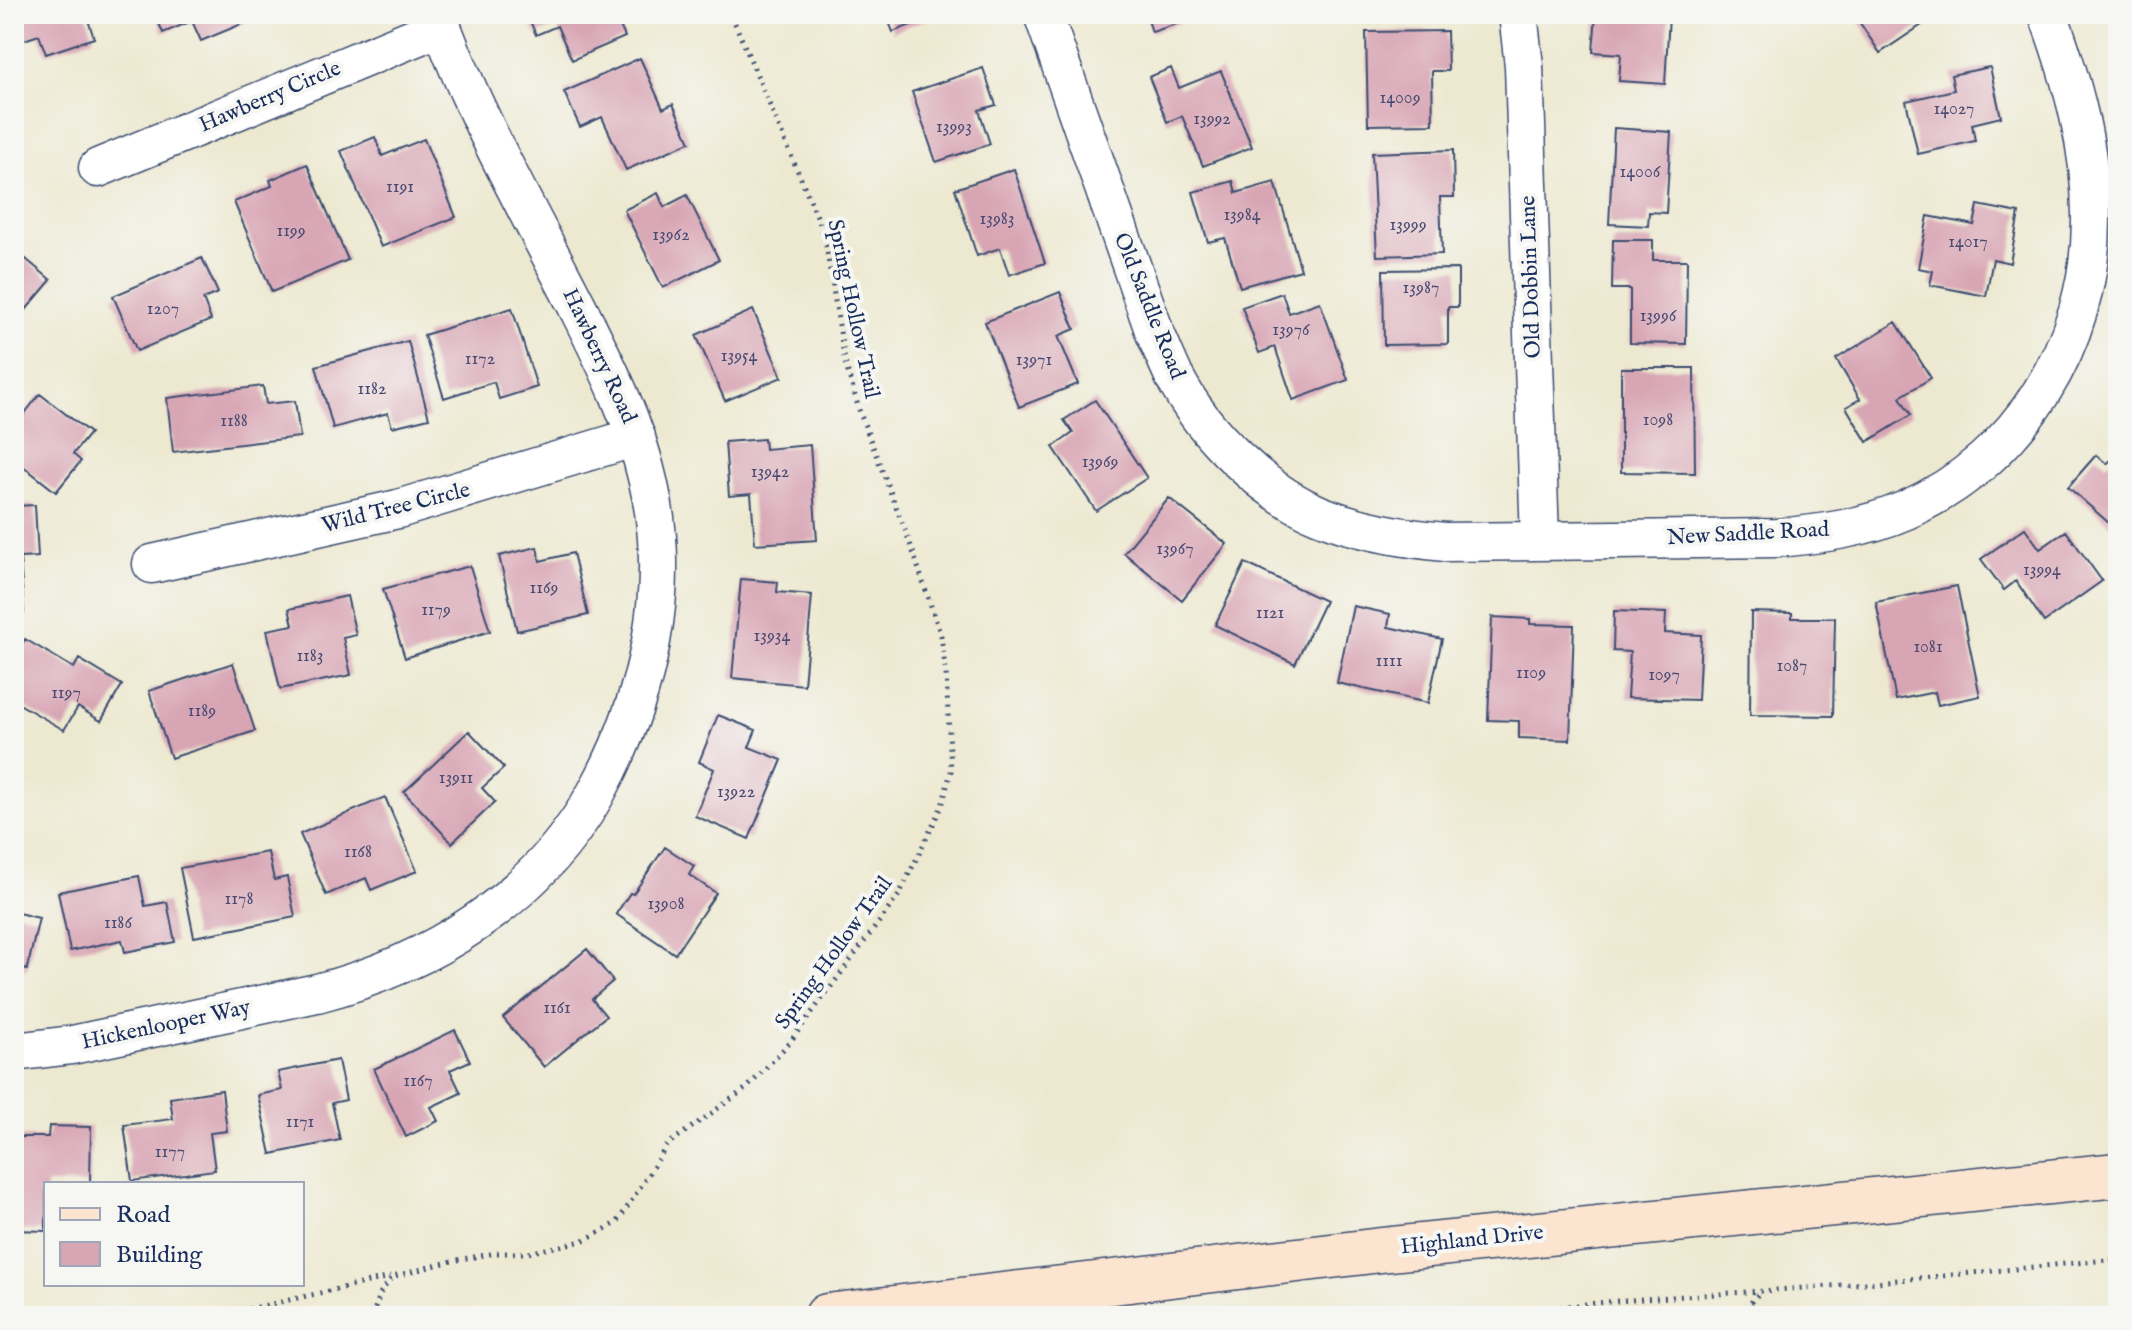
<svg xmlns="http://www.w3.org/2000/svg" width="2132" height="1330" viewBox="0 0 2132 1330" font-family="'IM FELL English',serif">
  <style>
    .building { fill: #d8a5b4 }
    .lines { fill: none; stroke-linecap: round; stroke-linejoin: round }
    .street-casing { stroke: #3a4b6f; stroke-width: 41 }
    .secondary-casing { stroke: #3a4b6f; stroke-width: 47 }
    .path { stroke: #3a4b6f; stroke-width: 5; stroke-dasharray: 2 6; stroke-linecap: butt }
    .street { stroke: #fff; stroke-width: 38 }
    .secondary { stroke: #fce5d0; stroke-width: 44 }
    .labels { text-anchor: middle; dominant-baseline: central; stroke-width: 8; stroke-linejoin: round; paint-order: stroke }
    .number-label { font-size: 18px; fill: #4a4c74 }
    .street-label { font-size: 22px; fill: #1b2f5e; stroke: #f6f6f2 }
  </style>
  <rect width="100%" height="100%" fill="#f6f6f2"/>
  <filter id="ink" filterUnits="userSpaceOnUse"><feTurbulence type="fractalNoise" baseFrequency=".0125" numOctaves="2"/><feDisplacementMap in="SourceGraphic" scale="16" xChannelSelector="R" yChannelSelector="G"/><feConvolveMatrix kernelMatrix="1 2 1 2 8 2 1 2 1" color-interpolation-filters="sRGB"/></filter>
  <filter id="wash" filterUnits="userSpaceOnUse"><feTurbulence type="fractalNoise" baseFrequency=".006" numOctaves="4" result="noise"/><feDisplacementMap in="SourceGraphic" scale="32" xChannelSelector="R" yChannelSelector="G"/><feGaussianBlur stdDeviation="1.8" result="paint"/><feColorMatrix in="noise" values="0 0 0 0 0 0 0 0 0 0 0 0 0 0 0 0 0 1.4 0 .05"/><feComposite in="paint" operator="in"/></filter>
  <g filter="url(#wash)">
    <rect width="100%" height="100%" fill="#ede9d1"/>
    <g id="blocks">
      <path class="building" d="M15,14H86L94,38L46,54L39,35L24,40Z
        M155,14H245L249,21L201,41L192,21L163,33Z
        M527,14H627L617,19L625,37L572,60L557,26L536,35Z
        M886,14H939L893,32Z
        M1146,14H1204V15L1152,32Z
        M1596,14L1669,16L1665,84L1619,81L1621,54L1593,52Z
        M1854,14H1938L1880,53Z
        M1447,31L1448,71H1432L1433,124L1368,125L1366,32Z
        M640,58L663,109L673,104L690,142L626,170L602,117L580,127L564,92Z
        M1990,67L2001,117L1972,124L1975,141L1918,154L1906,101L1954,90L1951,75Z
        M983,68L996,105L979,110L990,144L936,162L912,92Z
        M1171,68L1179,88L1221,71L1252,147L1203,166L1182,116L1167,122L1149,77Z
        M1614,128L1671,132L1666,213L1649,212L1648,226L1609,224Z
        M375,137L382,156L424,139L456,217L381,247L341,151Z
        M1453,150L1454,197H1440L1442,254L1377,256L1372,153Z
        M307,164L348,260L272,292L234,202L272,186L270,180Z
        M1014,169L1045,263L1009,275L1000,248L977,256L955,189Z
        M1233,181L1236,193L1275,182L1301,270L1240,287L1225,238L1208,242L1193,192Z
        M658,193L664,207L687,195L719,260L663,288L624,210Z
        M1978,205L2019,213L2010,263L1993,259L1986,296L1930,285L1933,271L1918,268L1928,216L1974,225Z
        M1613,240H1653V260H1687L1686,344L1630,343V289H1612Z
        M14,249L51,280L25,311L14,302Z
        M202,258L218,293L203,299L211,320L137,351L113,296Z
        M1458,269V307H1448V344L1384,345L1383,270Z
        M1060,292L1075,329L1058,336L1078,384L1019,407L985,322Z
        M1282,293L1289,313L1320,302L1348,380L1293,400L1275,347L1259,353L1242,307Z
        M512,308L537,387L499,399L494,382L444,398L424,335Z
        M753,310L782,377L725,401L696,335Z
        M1896,322L1931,378L1900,397L1911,415L1867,442L1846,407L1860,399L1836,359Z
        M408,341L429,418L392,427L388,413L333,428L316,366Z
        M1621,368H1694L1695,473L1621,472Z
        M263,386L266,404L295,401L300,437L173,452L167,398Z
        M40,394L90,433L73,454L81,461L56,492L14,459V427Z
        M1095,400L1147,478L1096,511L1053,447L1073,433L1064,420Z
        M764,439L765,449L810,445L817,540L755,544L751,494L729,496L725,442Z
        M2118,452V531L2068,487L2096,455L2107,464Z
        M1169,498L1227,544L1182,600L1124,553Z
        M35,505L38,557L20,558L24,613L14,614V506Z
        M2025,528L2040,549L2066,531L2102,581L2044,622L2016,581L2004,590L1981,559Z
        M537,547L540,561L573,553L588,615L517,631L499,556Z
        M1245,563L1325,601L1295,664L1215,625Z
        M470,566L490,631L405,658L383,589Z
        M741,579L778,582L777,592L812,595L804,685L732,678Z
        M1957,586L1980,696L1938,705L1935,692L1896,700L1876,602Z
        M347,596L356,635L343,638L351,675L280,689L267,630L293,625L289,609Z
        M1353,606L1390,614L1388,627L1442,639L1428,703L1337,683Z
        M1614,611L1666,613L1665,633L1701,635L1698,700L1627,698L1630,652L1613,651Z
        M1751,612L1792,613V618H1835L1833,716L1750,715Z
        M1492,617L1530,619V624L1574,625L1570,740L1519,738V721L1488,720Z
        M25,639L74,668L79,659L122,685L101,721L78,707L64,730L14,701V657Z
        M233,663L255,731L171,758L149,691Z
        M718,715L756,730L749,747L782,760L749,839L695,816L714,769L699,762Z
        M469,731L504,768L482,788L495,802L452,843L404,792Z
        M385,797L417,871L371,890L366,878L326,895L300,834Z
        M665,847L694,866L689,875L716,893L675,954L616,914L630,893L633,894Z
        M268,852L274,880L287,877L295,917L194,937L180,868Z
        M139,876L145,906L167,902L175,942L125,952L122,940L70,951L58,892Z
        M14,912L39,918L27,970L14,967Z
        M587,949L613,981L592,999L606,1016L544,1067L503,1018Z
        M455,1030L470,1061L450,1070L461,1093L431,1107L438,1121L406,1137L374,1069Z
        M338,1060L346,1100L332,1103L340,1140L271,1154L258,1095L282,1090L278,1072Z
        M222,1090L227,1131L210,1133L215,1170L132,1181L124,1125L173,1119L170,1098Z
        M49,1126L91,1127L90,1184H46V1231L14,1230V1137H48Z"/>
    </g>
  </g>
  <g filter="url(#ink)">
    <use href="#blocks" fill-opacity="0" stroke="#3a4b6f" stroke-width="2"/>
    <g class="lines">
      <defs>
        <path id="street" d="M1043,14L1155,333C1162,348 1168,364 1175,378C1203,432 1263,492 1320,515C1360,531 1401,538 1445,542L1777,538C1821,534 1865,528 1906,510C2020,460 2091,343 2091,220C2092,149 2072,80 2048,14
          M1518,14L1524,66L1540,540
          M98,168L442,26
          M152,564L398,509L636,437
          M14,1052L72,1045L317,993C430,964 536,899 595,795C647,702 674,587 648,481C634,419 606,364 578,308C529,212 474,116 437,14"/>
        <path id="secondary" d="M827,1316L1381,1250L2118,1175"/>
      </defs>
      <use href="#street" class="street-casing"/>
      <use href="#secondary" class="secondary-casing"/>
      <path class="path" d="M218,1316L391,1277
        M372,1316L381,1292L392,1277L452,1261L496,1253H528L582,1241L617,1223L668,1144L748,1087L790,1042L899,895L942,806L951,771L946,673L941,636L910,543L860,413L845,362L826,246L819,221L731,14
        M1497,1316C1585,1301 1673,1297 1762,1291C1881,1283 1999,1270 2118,1259
        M1743,1316L1746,1308L1761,1291"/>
      <use href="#street" class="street"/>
      <use href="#secondary" class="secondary"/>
    </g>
  </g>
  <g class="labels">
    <g class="number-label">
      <text x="1400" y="98">14009</text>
      <text x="1954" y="109">14027</text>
      <text x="1212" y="119">13992</text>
      <text x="954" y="127">13993</text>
      <text x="1640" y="172">14006</text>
      <text x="400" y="187">1191</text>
      <text x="1242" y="215">13984</text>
      <text x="997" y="219">13983</text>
      <text x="1408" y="225">13999</text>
      <text x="291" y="231">1199</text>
      <text x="671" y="235">13962</text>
      <text x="1968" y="242">14017</text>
      <text x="1421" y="288">13987</text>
      <text x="163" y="309">1207</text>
      <text x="1658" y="316">13996</text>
      <text x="1291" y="330">13976</text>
      <text x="739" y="356">13954</text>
      <text x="480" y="359">1172</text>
      <text x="1034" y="360">13971</text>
      <text x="372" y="389">1182</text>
      <text x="1658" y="420">1098</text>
      <text x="234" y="421">1188</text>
      <text x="1100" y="462">13969</text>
      <text x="770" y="472">13942</text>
      <text x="1175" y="549">13967</text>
      <text x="2042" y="570">13994</text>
      <text x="544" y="588">1169</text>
      <text x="436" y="610">1179</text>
      <text x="1270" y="613">1121</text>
      <text x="772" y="636">13934</text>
      <text x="1928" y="647">1081</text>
      <text x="310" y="656">1183</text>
      <text x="1389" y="661">1111</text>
      <text x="1792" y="666">1087</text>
      <text x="1531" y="673">1109</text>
      <text x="1664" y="675">1097</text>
      <text x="66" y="693">1197</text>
      <text x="202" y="711">1189</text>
      <text x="456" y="778">13911</text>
      <text x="736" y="792">13922</text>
      <text x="358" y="852">1168</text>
      <text x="239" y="899">1178</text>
      <text x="666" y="904">13908</text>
      <text x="118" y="923">1186</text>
      <text x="557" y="1008">1161</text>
      <text x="418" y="1081">1167</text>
      <text x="300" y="1122">1171</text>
      <text x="170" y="1152">1177</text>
    </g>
    <g class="street-label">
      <text transform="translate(270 97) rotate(-23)">Hawberry Circle</text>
      <text transform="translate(1531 277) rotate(-92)">Old Dobbin Lane</text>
      <text transform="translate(1149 306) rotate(68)">Old Saddle Road</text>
      <text transform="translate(853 309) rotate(78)">Spring Hollow Trail</text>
      <text transform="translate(599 356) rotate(65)">Hawberry Road</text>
      <text transform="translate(396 508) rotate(-14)">Wild Tree Circle</text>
      <text transform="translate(1748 534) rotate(-3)">New Saddle Road</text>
      <text transform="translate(834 953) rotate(-54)">Spring Hollow Trail</text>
      <text transform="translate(166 1025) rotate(-12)">Hickenlooper Way</text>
      <text transform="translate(1472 1240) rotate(-6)">Highland Drive</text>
    </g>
  </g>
  <rect width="2132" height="1330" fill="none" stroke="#f6f6f2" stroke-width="48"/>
  <rect x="44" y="1182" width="260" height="104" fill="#f6f6f2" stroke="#9ea6b7" stroke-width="2"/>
  <rect x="60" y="1208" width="40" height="12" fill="#fce5d0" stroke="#9ea6b7" stroke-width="2"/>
  <text x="116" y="1222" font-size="24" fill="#1b2f5e">Road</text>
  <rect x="60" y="1242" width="40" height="24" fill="#d8a5b4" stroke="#9ea6b7" stroke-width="2"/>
  <text x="116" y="1262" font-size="24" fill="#1b2f5e">Building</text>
</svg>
